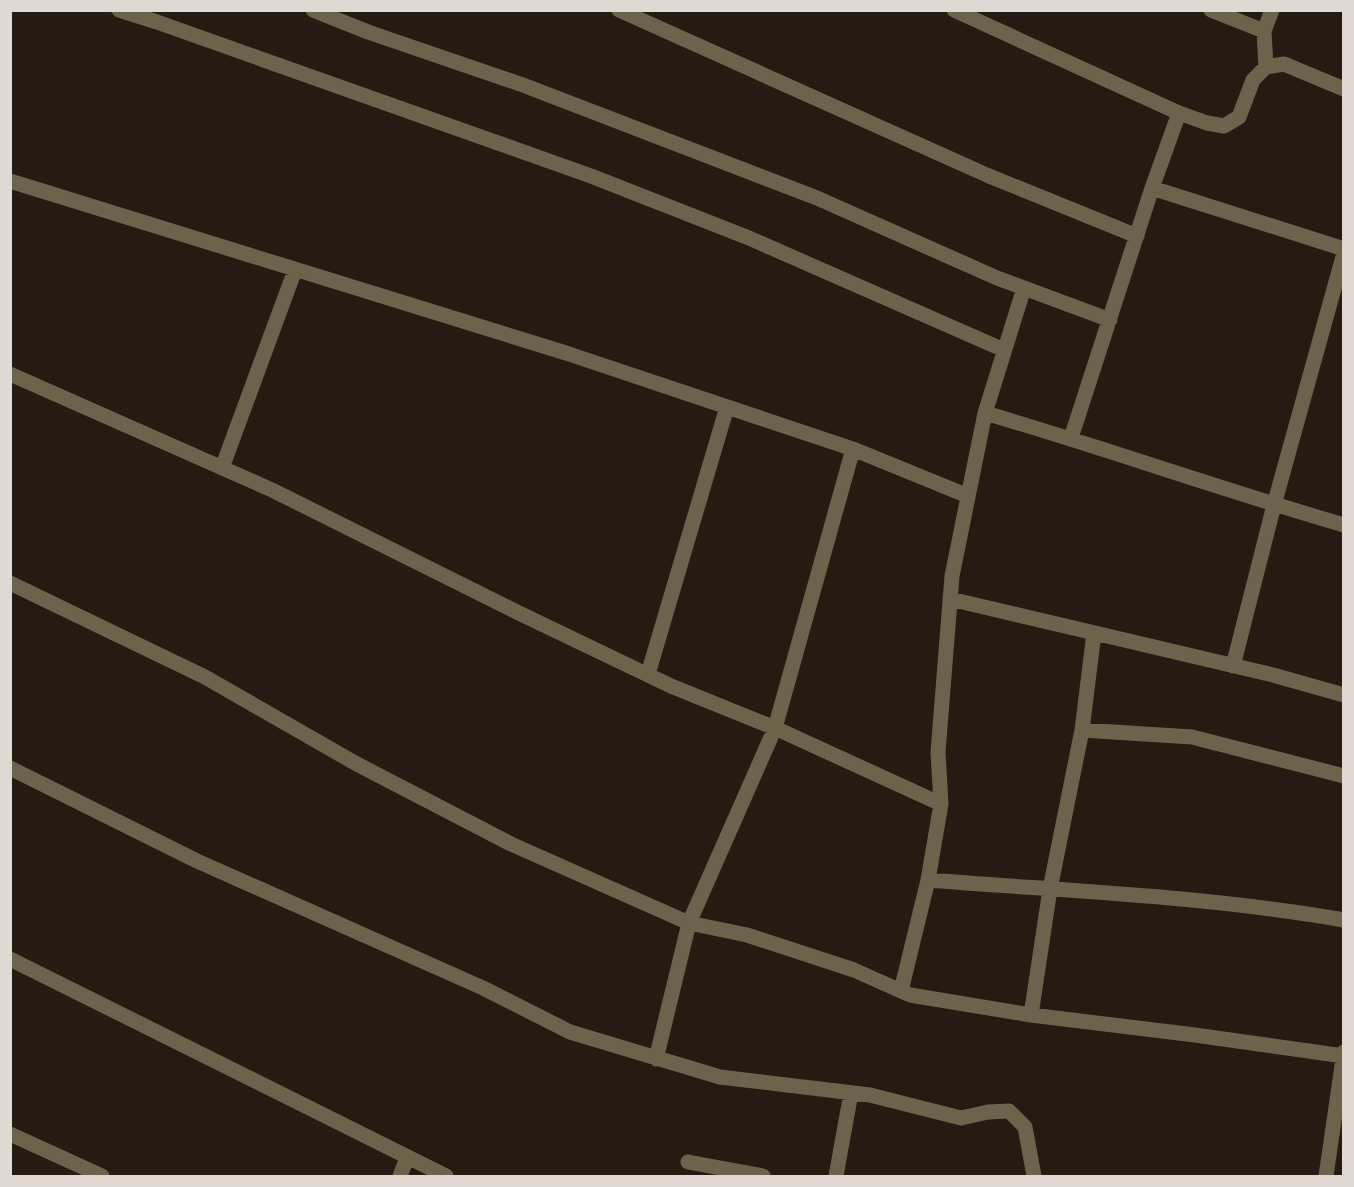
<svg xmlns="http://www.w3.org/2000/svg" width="1354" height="1187" viewBox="0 0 1354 1187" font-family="Inter,sans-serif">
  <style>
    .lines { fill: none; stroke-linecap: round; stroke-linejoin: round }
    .minor { stroke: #6c634c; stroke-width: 15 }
  </style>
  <rect width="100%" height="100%" fill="#261b12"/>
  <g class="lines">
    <path class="minor" d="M119,10L157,22L591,176L749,238L1004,350
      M313,10L368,32L523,85L817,198L997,278L1110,320
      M619,10L989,176L1137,236
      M954,10L1179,113L1207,123L1224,126L1239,117L1253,80L1266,67L1284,64L1344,89
      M1211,10L1264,31
      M1266,67L1264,31L1272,10
      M10,181L566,353L853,449L968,496
      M1152,188L1344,249
      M10,374L272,490L523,615L671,686L775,728L941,804
      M985,413C1105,448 1223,490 1344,525
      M1071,438L1152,188L1179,113
      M222,468L295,270
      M10,583L205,677L355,763L511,844L689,923L747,935L854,970L910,995L1031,1015L1195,1035L1344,1056
      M950,599L1273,675L1344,695
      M1233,666L1274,505L1344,253
      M648,674L727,407
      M1082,730L1094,633
      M10,768L197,861L483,988L570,1032L720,1077L870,1095L961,1118L988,1112L1009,1111L1025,1127L1034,1176
      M928,880C1066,891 1206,896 1344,920
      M10,959L446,1176
      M901,991L928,880L941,804L938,752L952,576L985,413L1024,288
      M1031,1015L1050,889L1082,730L1192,737L1344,776
      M656,1059L689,923L775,728L853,449
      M10,1134L102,1176
      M688,1162L763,1176
      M400,1176L407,1158
      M836,1176L851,1093
      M1326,1176L1344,1052"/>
  </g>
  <rect width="1354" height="1187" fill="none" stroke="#e0d9d3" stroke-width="24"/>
</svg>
